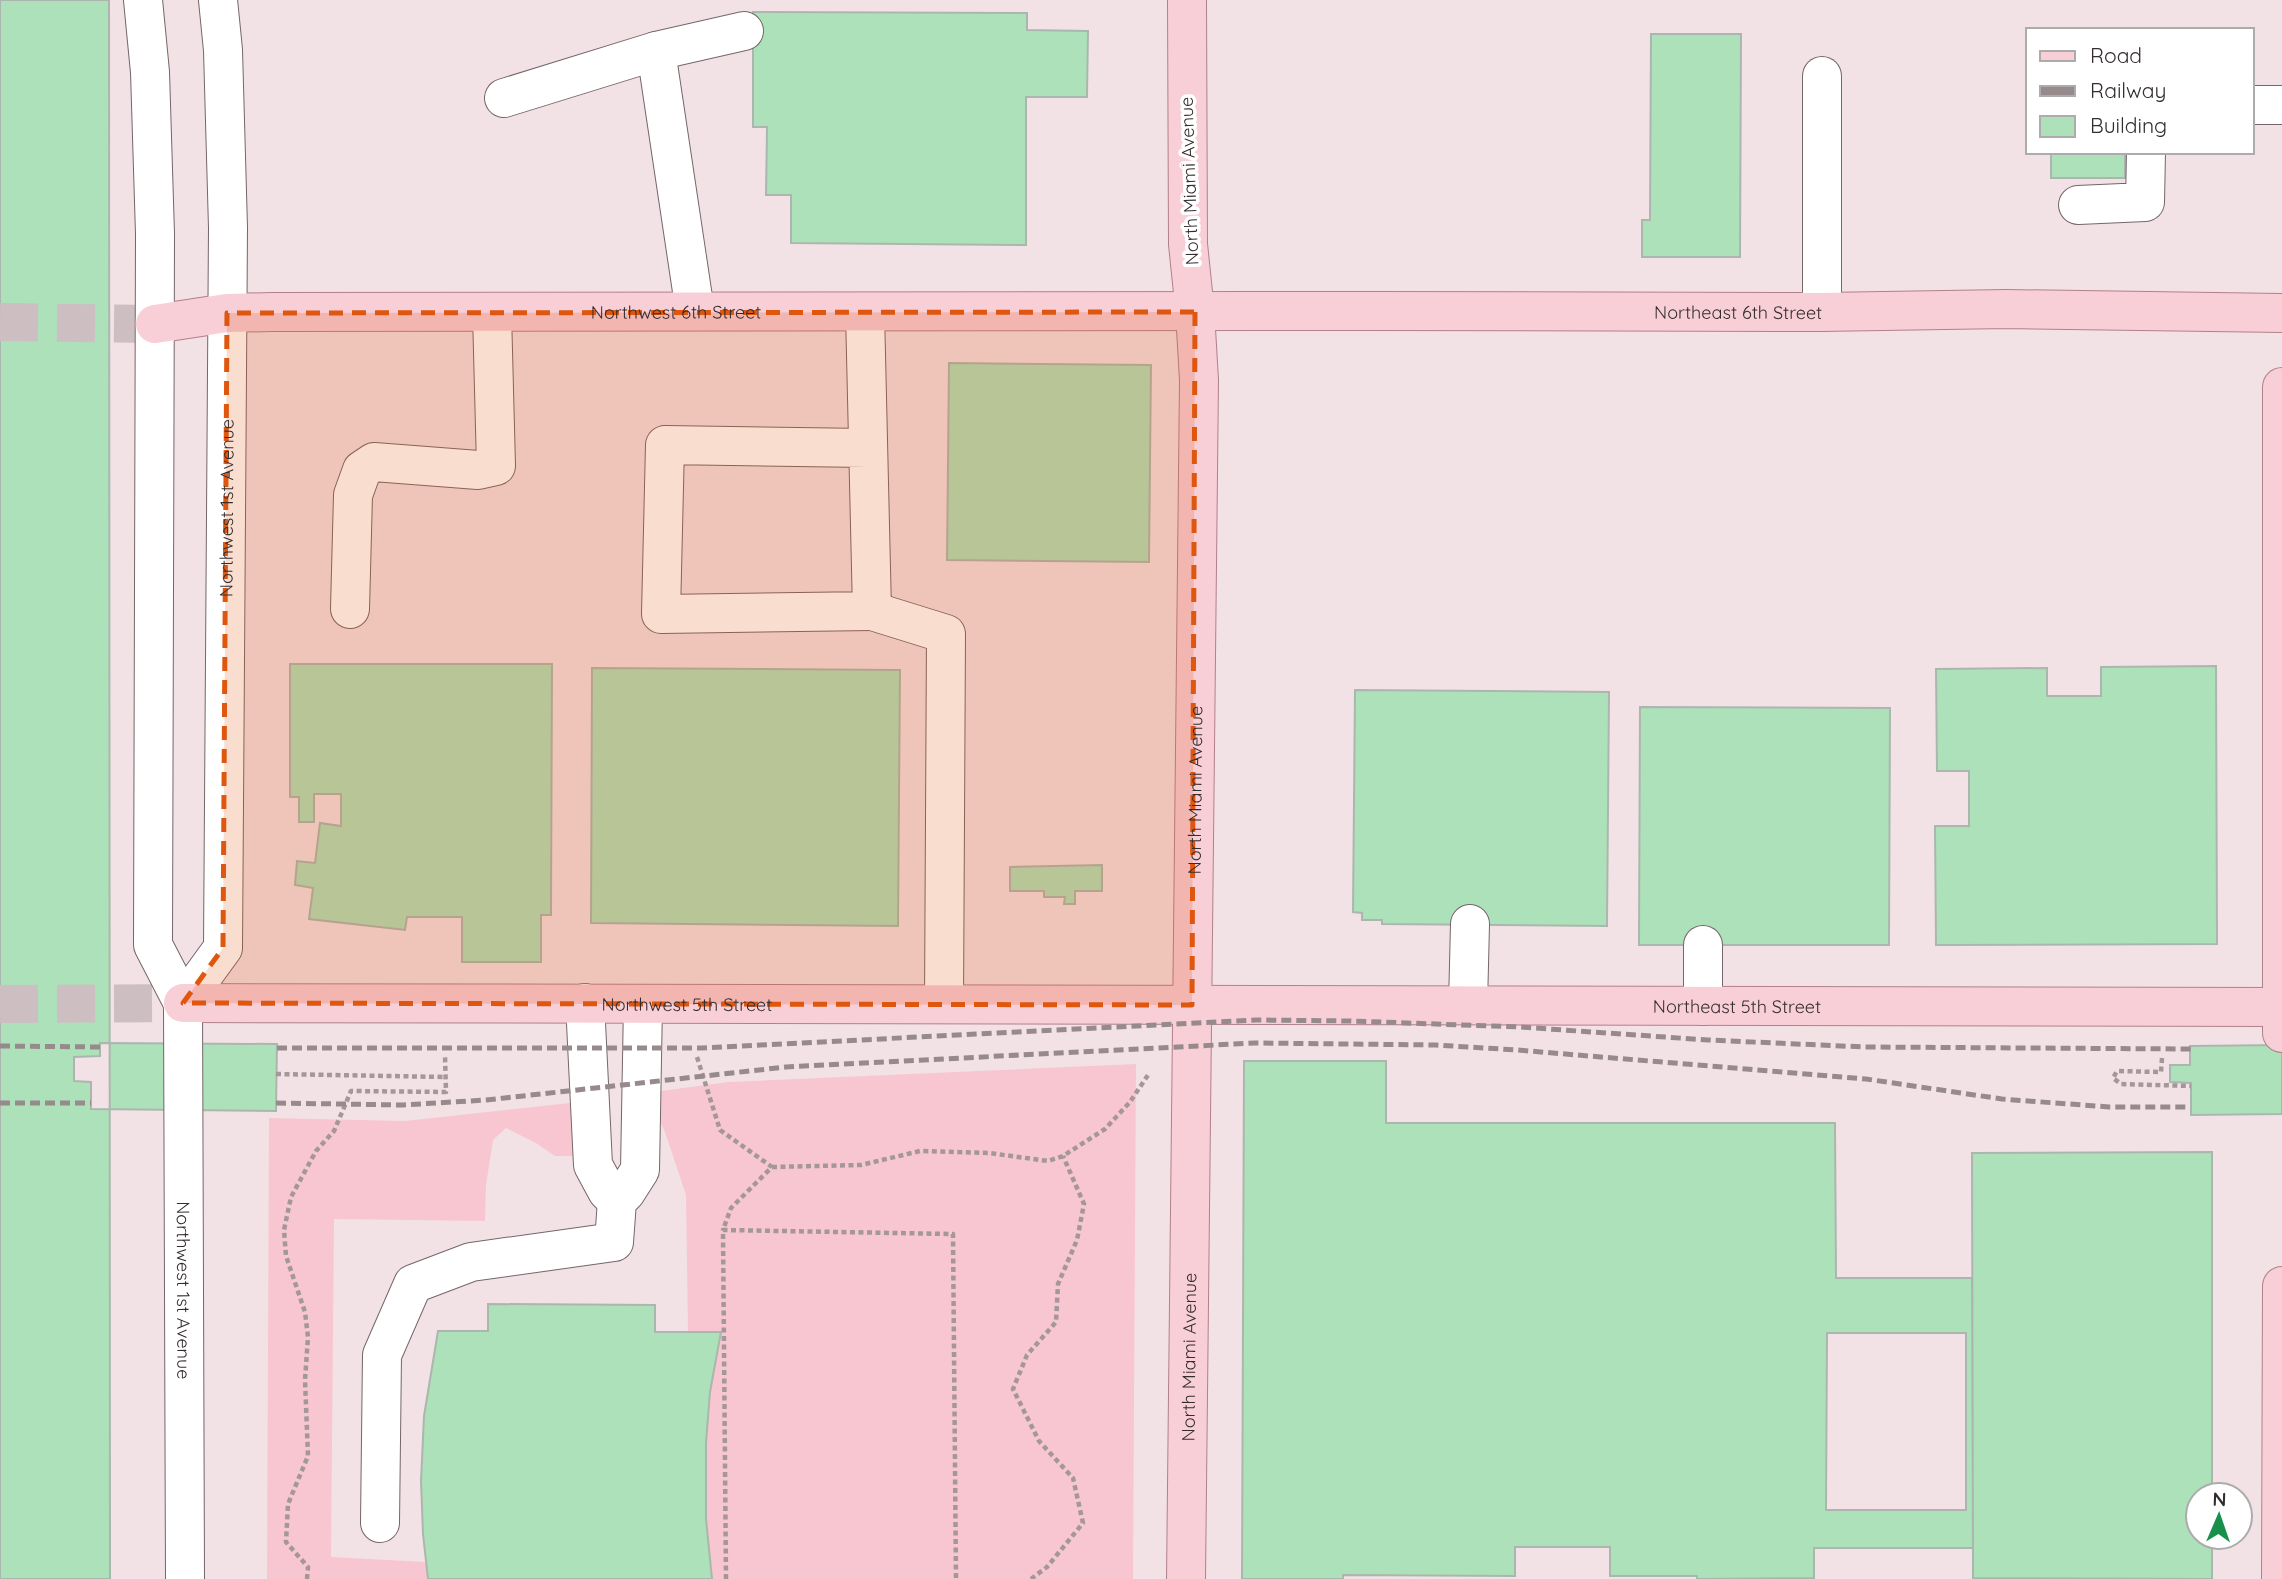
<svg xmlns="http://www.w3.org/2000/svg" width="2282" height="1579" viewBox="0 0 2282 1579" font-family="Quicksand,sans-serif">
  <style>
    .grass { fill: #f8c6d0 }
    .building { fill: #ade1ba; stroke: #abb7ae; stroke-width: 2; fill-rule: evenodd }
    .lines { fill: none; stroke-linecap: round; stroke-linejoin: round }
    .major-tunnel { stroke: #cdbec1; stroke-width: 38; stroke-dasharray: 38 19; stroke-linecap: butt }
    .minor-casing { stroke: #746669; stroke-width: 40 }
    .major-casing { stroke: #b0818b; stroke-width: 40 }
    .path { stroke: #a4979a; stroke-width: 4.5; stroke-dasharray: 5 3.5; stroke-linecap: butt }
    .minor { stroke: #fff; stroke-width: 38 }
    .major { stroke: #f8ced7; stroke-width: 38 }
    .rail { stroke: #978a8d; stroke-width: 5; stroke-dasharray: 10 5; stroke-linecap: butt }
    .marked { fill: #df570e; fill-opacity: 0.2; stroke: #df570e; stroke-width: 5; stroke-dasharray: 14 9; stroke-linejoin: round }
    .labels { text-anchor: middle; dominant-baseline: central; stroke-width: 7; stroke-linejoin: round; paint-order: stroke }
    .street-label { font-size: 18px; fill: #342d2f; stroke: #fff }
  </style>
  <rect width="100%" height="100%" fill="#f3e2e5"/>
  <path class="grass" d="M1136,1064L1133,1579H712C707,1534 704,1490 706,1445C707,1407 714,1370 720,1332H688L686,1195L665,1132L646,1093L728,1082Z
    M588,1101L581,1156H555L536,1143L506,1128L493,1140L486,1185L485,1221L334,1219L331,1557L425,1562L428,1579H267L269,1118L405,1121Z"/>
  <path class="building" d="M0,0H109L110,1579H0Z
    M753,12L1027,13V30L1088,31L1087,97H1026V245L791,243V195H766L767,127H753Z
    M1651,34H1741L1740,257H1642V220H1650Z
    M2051,152H2125V178H2051Z
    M949,363L1151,365L1149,562L947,560Z
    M290,664H552L551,915H541V962H462V917H407L405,930L309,919L313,888L295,885L297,861L315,863L320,823L341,826V794H314V822H299V797H290Z
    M2216,666L2217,944L1936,945L1935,826H1969V771H1937L1936,669L2047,668V696H2101V667Z
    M592,668L900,670L898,926L591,923Z
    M1355,690L1609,692L1607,926L1382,924V920H1362V913L1353,912Z
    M1640,707L1890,708L1889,945H1639Z
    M1102,865V891H1075V904H1064L1065,897H1044V891H1010V867Z
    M100,1043L277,1044L276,1111L91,1109V1082L74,1081V1057L100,1056Z
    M2282,1045V1114L2191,1115V1083L2170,1082V1065H2190V1046Z
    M1244,1061H1386V1123H1835L1836,1278H1972L1973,1548H1814V1578L1697,1579V1576H1610V1547H1515V1576L1343,1575V1579H1242ZM1827,1333H1966V1510H1826Z
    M2212,1152V1495H2198V1537H2212V1579L1973,1578L1972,1153Z
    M488,1304L655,1305V1332H721L710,1392L706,1443V1519L712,1579H428L423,1534L421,1481L424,1416L438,1331H488Z"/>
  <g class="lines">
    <path class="major-tunnel" d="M0,322L155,324
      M0,1004L183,1003"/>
    <defs>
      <g id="minor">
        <path id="s1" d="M143,0L150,72L155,234L153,945L183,1003L185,1579"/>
        <path d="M656,51L695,311"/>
        <path d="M504,98L656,51L744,31"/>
        <path d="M2252,105H2282"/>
        <path d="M2078,205L2145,202L2146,152"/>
        <path d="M865,312L872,611L661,614L665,445L867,448"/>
        <path d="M1822,312V76"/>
        <path d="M350,609L353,495L362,470L374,462L478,470L496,466L492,313"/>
        <path d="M872,611L946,634L944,1004"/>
        <path id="s2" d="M183,1003L223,948L228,228L223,50L218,0"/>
        <path d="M585,1003L593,1165L607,1191L617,1201"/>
        <path d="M1468,1005L1470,924"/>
        <path d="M1703,1006V945"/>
        <path d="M380,1523L382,1355L413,1284L471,1262L614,1242L617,1201L626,1192L640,1170L643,1004"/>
      </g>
      <g id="major">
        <path id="s3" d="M155,324L227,313L272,312L1365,311L1822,312L2006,309L2282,313"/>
        <path id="s4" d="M183,1003L2282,1007"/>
        <path d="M2282,1033V387"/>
        <path id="s5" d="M1186,1579L1199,380L1195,312L1188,244L1187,0"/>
        <path d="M2281,1579L2282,1286"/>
      </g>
    </defs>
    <use href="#minor" class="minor-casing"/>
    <use href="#major" class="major-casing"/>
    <path class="path" d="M697,1057L720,1130L772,1167L731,1208L723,1230
      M2162,1058L2161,1072L2117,1071L2113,1078L2121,1084L2191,1086
      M276,1074L445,1077
      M772,1167L861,1165L920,1151L989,1153L1048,1161L1063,1156L1105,1129L1130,1102L1148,1075
      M307,1579L308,1567L286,1542L288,1504L308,1456L305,1380L308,1337L305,1312L286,1256L284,1230L291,1197L316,1151L334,1131L351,1091L446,1092L445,1055
      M726,1579L723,1230L953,1234L956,1579
      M1031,1579L1047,1567L1083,1523L1073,1478L1039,1441L1013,1389L1027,1355L1056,1322L1058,1284L1077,1240L1084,1204L1063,1156"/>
    <use href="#minor" class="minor"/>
    <use href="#major" class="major"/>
    <path class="rail" d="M0,1046L100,1047
      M277,1048H701L1256,1020L1351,1021L1520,1027L1708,1040L1865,1047L2191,1049
      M0,1103H91
      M276,1103L403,1105L486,1100L786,1067L1255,1043L1436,1045L1517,1050L1866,1079L2002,1099L2109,1107H2190"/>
  </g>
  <path class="marked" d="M1195,312L1192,1005L183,1003L223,948L227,313Z"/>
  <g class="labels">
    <g class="street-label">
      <text transform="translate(1189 181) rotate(-92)">North Miami Avenue</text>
      <text stroke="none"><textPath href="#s3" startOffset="522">Northwest 6th Street</textPath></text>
      <text stroke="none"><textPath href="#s3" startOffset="1584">Northeast 6th Street</textPath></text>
      <text stroke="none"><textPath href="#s2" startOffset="508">Northwest 1st Avenue</textPath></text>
      <text stroke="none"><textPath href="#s5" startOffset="789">North Miami Avenue</textPath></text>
      <text stroke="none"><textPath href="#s4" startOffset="504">Northwest 5th Street</textPath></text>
      <text stroke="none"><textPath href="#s4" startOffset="1554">Northeast 5th Street</textPath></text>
      <text stroke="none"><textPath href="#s1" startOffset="1298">Northwest 1st Avenue</textPath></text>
      <text stroke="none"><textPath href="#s5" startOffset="222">North Miami Avenue</textPath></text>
    </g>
  </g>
  <rect x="2026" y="28" width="228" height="126" fill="#ffffff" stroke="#aeabac" stroke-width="2"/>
  <rect x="2040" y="51" width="35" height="10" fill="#f8ced7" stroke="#aeabac" stroke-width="2"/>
  <text x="2090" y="63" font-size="21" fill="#342d2f">Road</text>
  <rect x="2040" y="86" width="35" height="10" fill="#978a8d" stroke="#aeabac" stroke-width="2"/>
  <text x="2090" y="98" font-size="21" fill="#342d2f">Railway</text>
  <rect x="2040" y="116" width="35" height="21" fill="#ade1ba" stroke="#aeabac" stroke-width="2"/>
  <text x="2090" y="133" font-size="21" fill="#342d2f">Building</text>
  <g transform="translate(2219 1516) rotate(2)"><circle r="33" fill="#ffffff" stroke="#aeabac" stroke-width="2"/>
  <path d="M0-5L12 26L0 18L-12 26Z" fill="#17904b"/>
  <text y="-10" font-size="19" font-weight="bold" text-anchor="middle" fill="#342d2f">N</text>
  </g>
</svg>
